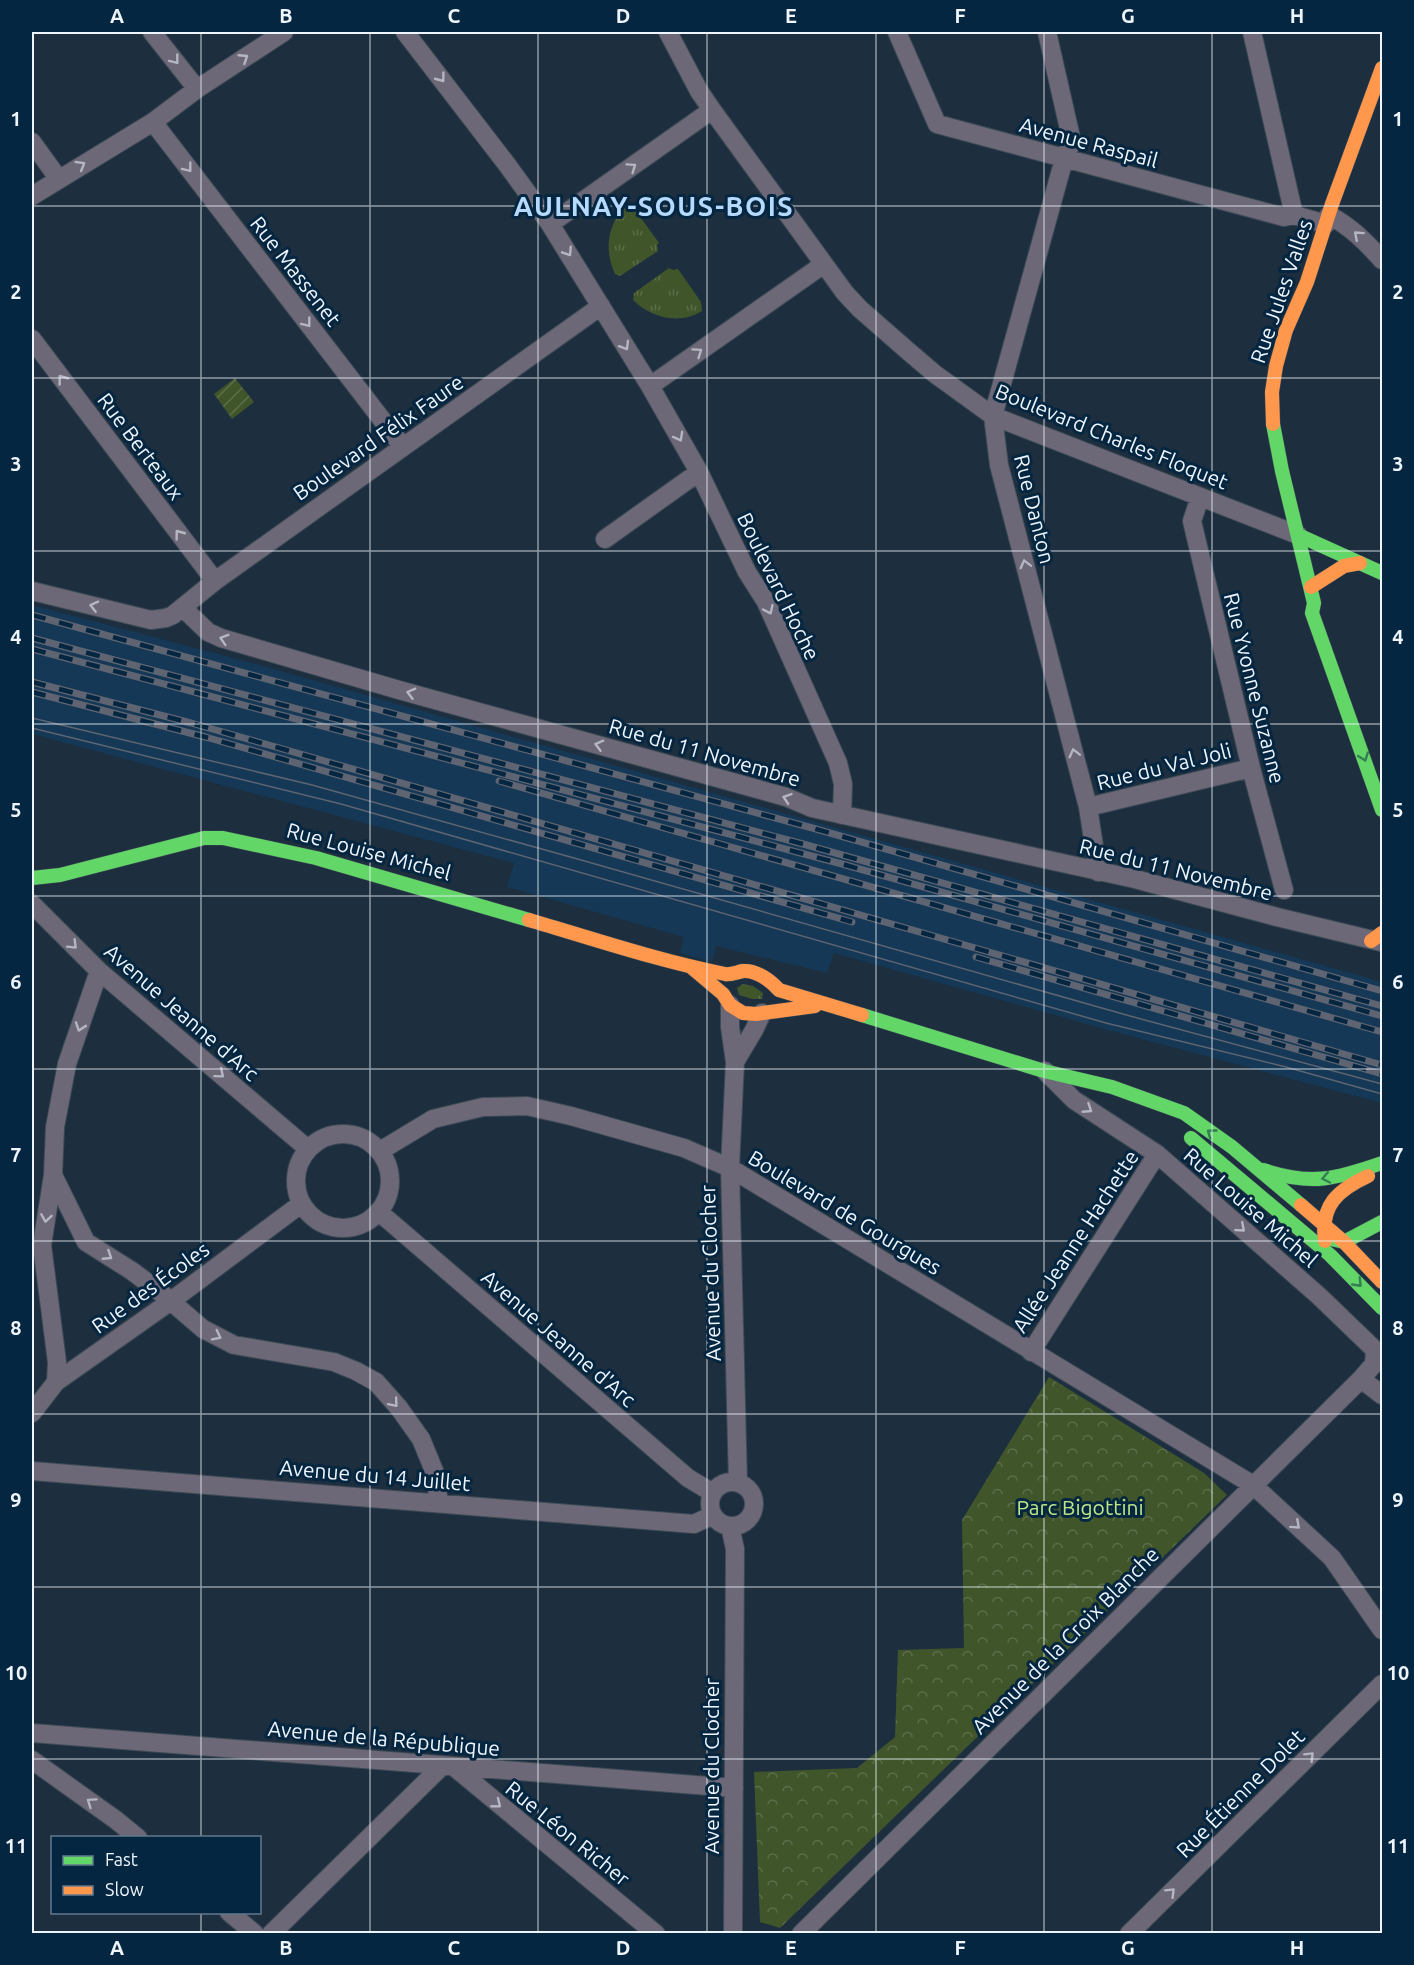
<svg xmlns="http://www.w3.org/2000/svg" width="1414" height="1965" viewBox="0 0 1414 1965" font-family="Ubuntu,sans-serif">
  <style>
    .built { fill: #143856 }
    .grass { fill: url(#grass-tufts) }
    .park { fill: url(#park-crowns) }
    .garden { fill: url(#garden-furrows) }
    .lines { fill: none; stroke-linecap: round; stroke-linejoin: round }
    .street-casing { stroke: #3d4a56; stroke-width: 20 }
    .fast-casing { stroke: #3d4a56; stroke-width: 15 }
    .slow-casing { stroke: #3d4a56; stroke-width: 15 }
    .street { stroke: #6c6877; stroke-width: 18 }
    .fast { stroke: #63d668; stroke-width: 14 }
    .slow { stroke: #ff974d; stroke-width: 14 }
    .tram { stroke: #5e6471; stroke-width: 1.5 }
    .rail-casing { stroke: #5e6471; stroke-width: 7 }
    .rail { stroke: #052640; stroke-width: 4.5; stroke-dasharray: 14; stroke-linecap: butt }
    .oneway { stroke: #b4b6c1 }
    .oneway2 { stroke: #347e54 }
    .grid { fill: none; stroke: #eef5fd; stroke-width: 1.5; stroke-opacity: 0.55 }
    .labels { text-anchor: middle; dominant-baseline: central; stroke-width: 6; stroke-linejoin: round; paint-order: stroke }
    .street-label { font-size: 21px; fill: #eef5fd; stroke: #052640 }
    .park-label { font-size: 21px; fill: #bee885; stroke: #052640 }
    .district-label { font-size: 27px; font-weight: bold; letter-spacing: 1.5px; fill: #b6dafd; stroke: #052640 }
    .neatline { fill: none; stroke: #eef5fd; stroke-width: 2 }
    .grid-label { font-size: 20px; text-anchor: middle; font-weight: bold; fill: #eef5fd }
  </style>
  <defs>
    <pattern id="grass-tufts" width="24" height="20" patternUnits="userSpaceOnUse" patternTransform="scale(1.5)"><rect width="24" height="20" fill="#405529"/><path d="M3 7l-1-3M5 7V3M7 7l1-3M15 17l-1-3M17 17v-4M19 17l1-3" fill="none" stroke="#5c6e49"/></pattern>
    <pattern id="park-crowns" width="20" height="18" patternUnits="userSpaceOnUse" patternTransform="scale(1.5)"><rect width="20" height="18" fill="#405529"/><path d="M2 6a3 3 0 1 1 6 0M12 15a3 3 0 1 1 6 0" fill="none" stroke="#5c6e49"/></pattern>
    <pattern id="garden-furrows" width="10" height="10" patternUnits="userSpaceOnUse" patternTransform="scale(1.5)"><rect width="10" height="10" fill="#405529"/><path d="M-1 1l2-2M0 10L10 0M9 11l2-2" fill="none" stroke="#5c6e49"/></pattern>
  </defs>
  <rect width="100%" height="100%" fill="#1d2f3e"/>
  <path class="built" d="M32,605L256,664L1382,982V1103L1112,1031L834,953L827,973L716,946L712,962L680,953L684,937L507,887L514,863L32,734Z"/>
  <path class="grass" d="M626,206L633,207L659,243L657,245L658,251L620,276L615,274C604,250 607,225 626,206Z
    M669,268L673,270L678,269L701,302L702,311C680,325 651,318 633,300L634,293Z
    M743,984L753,986L763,993L762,999H752L739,995L737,988Z"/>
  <path class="park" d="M1049,1377L1204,1473L1227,1495L780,1928L760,1922L754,1772L857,1768L895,1737L898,1650L964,1648L962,1520Z"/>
  <path class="garden" d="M235,378L254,402L232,419L214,394Z"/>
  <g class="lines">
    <defs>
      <path id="street" d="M152,32L197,89
        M405,32L508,166L550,224L650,386L699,472L747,572L766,602L838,763L843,784L842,815
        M668,32L699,91L712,110L845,293L860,309L908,351L935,374L993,416L1298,535
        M897,32L937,124L1284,217L1294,215L1326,224
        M1047,32L1072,142L1064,159L993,416L999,465L1088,807L1098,872
        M1252,32L1294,215
        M153,122L403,447
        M32,142L58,178
        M32,196L153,122L197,89L284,32
        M1329,215C1351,227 1366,242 1382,260
        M550,224L712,110
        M32,339L215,581
        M650,386L824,264
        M1200,497L1192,521L1196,538L1251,768L1284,890
        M605,539L699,472
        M32,591L151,620L166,618L173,615L215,581L601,306
        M183,608L208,632L221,638L399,690L743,785L786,797L812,808L1135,879L1277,917L1381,942
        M1088,807L1251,768
        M32,904L99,971L308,1149
        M730,1005V1027L735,1062L730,1168L738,1483
        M735,1062L754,1030L762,1013
        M296 1181a47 47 0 1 1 94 0a47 47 0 1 1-94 0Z
        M380,1151L433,1119L483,1107L527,1106L571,1116L684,1148L730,1168L1253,1485L1332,1558L1382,1630
        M53,1175L86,1242L132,1271L160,1292L203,1329L234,1345L334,1362L356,1371L376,1382L399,1408L421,1439L435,1473L439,1503
        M379,1212L688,1478L713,1493
        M1031,1352L1157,1154
        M1361,1379L1382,1395
        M56,1382L57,1362L42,1245L53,1175L55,1127L67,1064L99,971
        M32,1413L56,1382L171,1301L301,1204
        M32,1471L694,1524L713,1515
        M710 1504a22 22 0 1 1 44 0a22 22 0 1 1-44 0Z
        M730,1526L735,1549L733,1934
        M32,1733L734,1788
        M32,1760L116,1820L138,1838
        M453,1766L656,1934
        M229,1912L255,1934
        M271,1934L442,1766
        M801,1934L1361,1379L1374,1364L1375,1350L1319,1296L1157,1154L1074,1100L1045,1071
        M1129,1934L1382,1684"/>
      <path id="fast" d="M1273,424L1282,471L1314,603L1312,613L1382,810
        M1298,535L1382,573
        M32,878L60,875L204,838H223L316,858L529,920
        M862,1015L1044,1071L1112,1087L1184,1113L1232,1147L1301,1205
        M1191,1138L1330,1255L1382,1308
        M1263,1170C1311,1186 1336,1179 1382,1163
        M1327,1238L1344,1242L1382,1222"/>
      <path id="slow" d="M1273,424L1272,392L1276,366L1286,330L1307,282L1332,204L1382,68
        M1311,587L1344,566L1360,563
        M529,920C594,939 659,961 725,974C732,975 737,972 743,971C757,970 771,981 779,990L862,1015
        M1371,941L1382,933
        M691,967L723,994L730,1005L743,1013L756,1014L815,1006
        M1301,1205L1344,1242L1382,1282
        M1325,1241C1320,1205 1338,1190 1368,1176"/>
    </defs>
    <use href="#street" class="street-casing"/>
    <use href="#fast" class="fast-casing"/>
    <use href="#slow" class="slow-casing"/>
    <use href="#street" class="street"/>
    <use href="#fast" class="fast"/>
    <use href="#slow" class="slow"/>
    <path class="tram" d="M32,718L312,785L574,858L1130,1016L1382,1084
      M32,728L341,804L1106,1023L1286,1067L1382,1094"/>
    <defs>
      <path id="rail" d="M32,615L816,829L1382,991
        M32,638L803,844L1382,1006
        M32,649L842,864L1382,1016
        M32,682L191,723L297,753L1382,1065
        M32,692L209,738L852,922
        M499,781L1382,1032
        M976,957L1382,1074"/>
    </defs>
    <use href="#rail" class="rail-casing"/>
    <use href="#rail" class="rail"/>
  </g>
  <defs><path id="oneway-chevron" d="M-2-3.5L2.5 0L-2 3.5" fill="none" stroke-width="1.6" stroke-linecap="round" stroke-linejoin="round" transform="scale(1.5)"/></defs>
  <g class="oneway">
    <use href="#oneway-chevron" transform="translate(244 58) rotate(-33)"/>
    <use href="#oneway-chevron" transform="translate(175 60) rotate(52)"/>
    <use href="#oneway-chevron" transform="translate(441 78) rotate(53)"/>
    <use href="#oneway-chevron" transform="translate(81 165) rotate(-31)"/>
    <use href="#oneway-chevron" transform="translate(632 167) rotate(-35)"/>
    <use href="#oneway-chevron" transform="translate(188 168) rotate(52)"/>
    <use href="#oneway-chevron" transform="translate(1358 235) rotate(-138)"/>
    <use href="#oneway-chevron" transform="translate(568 252) rotate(57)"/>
    <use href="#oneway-chevron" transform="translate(307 323) rotate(52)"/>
    <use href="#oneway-chevron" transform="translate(625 346) rotate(59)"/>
    <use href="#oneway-chevron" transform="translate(698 352) rotate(-35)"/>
    <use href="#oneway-chevron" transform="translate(62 379) rotate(-127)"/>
    <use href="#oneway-chevron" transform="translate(679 437) rotate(61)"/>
    <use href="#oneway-chevron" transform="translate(179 534) rotate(-127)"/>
    <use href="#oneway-chevron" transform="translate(1025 564) rotate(-104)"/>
    <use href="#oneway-chevron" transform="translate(94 606) rotate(-166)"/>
    <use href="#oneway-chevron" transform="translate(769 610) rotate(65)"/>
    <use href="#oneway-chevron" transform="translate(224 639) rotate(-163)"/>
    <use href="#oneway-chevron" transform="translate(411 693) rotate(-165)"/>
    <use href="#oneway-chevron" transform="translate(599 745) rotate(-165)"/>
    <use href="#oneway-chevron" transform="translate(1074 753) rotate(-104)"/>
    <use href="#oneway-chevron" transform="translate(787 798) rotate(-161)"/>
    <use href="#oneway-chevron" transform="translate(73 945) rotate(45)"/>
    <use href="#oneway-chevron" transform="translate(80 1027) rotate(109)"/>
    <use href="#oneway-chevron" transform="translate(220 1074) rotate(40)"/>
    <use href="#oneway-chevron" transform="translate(1088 1109) rotate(33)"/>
    <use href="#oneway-chevron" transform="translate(46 1218) rotate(99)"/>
    <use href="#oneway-chevron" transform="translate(1241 1228) rotate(41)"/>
    <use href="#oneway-chevron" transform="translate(108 1256) rotate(33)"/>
    <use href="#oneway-chevron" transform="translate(217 1336) rotate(27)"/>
    <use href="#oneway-chevron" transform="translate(394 1403) rotate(50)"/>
    <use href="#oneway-chevron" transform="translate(1296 1525) rotate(42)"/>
    <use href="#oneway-chevron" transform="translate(1310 1756) rotate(-45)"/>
    <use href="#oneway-chevron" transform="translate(91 1802) rotate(-145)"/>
    <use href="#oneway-chevron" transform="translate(497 1804) rotate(39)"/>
    <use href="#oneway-chevron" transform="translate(1171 1892) rotate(-45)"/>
  </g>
  <g class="oneway2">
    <use href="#oneway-chevron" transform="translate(1364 757) rotate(70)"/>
    <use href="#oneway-chevron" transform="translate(1211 1133) rotate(-144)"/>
    <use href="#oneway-chevron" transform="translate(1326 1178) rotate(168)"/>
    <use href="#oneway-chevron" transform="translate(1358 1283) rotate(46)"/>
  </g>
  <path class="grid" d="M201,32V1838M370,32V1934M538,32V1934M707,32V1934M876,32V1934M1044,32V1934M1212,32V1934M32,206H1382M32,378H1382M32,551H1382M32,724H1382M32,896H1382M32,1069H1382M32,1241H1382M32,1414H1382M32,1587H1382M32,1759H1382M201,1912V1934"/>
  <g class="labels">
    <g class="street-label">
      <text transform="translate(1089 142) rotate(15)">Avenue Raspail</text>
      <text transform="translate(296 271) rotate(52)">Rue Massenet</text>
      <text transform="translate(1281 291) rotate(-71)">Rue Jules Valles</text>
      <text transform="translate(1112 436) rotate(22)">Boulevard Charles Floquet</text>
      <text transform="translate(378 437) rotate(-35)">Boulevard Félix Faure</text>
      <text transform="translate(141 446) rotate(53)">Rue Berteaux</text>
      <text transform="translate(1035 509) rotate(76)">Rue Danton</text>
      <text transform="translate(779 586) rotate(64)">Boulevard Hoche</text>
      <text transform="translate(1255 688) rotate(76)">Rue Yvonne Suzanne</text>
      <text transform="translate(705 752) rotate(16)">Rue du 11 Novembre</text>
      <text transform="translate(1164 766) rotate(-14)">Rue du Val Joli</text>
      <text transform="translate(369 851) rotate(15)">Rue Louise Michel</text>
      <text transform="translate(1176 869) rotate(14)">Rue du 11 Novembre</text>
      <text transform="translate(182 1012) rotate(41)">Avenue Jeanne d'Arc</text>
      <text transform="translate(1251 1207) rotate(41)">Rue Louise Michel</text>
      <text transform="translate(845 1212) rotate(31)">Boulevard de Gourgues</text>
      <text transform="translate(1075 1241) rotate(-57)">Allée Jeanne Hachette</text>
      <text transform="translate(710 1273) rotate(-92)">Avenue du Clocher</text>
      <text transform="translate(150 1287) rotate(-36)">Rue des Écoles</text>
      <text transform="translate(559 1338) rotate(41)">Avenue Jeanne d'Arc</text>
      <text transform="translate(375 1475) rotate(5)">Avenue du 14 Juillet</text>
      <text transform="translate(1065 1640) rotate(-45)">Avenue de la Croix Blanche</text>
      <text transform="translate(384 1738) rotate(5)">Avenue de la République</text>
      <text transform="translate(711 1766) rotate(-90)">Avenue du Clocher</text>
      <text transform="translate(1240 1793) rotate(-45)">Rue Étienne Dolet</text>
      <text transform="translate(568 1833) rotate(39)">Rue Léon Richer</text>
    </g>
    <g class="park-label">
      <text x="1080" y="1507">Parc Bigottini</text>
    </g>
    <g class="district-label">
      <text x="654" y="206">AULNAY-SOUS-BOIS</text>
    </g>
  </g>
  <rect width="1414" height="1965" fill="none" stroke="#052640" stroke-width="66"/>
  <rect x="51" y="1836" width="210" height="78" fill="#052640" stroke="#62798c" stroke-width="1.5"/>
  <rect x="63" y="1856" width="30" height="9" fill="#63d668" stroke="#62798c" stroke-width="1.5"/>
  <text x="105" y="1866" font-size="18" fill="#eef5fd">Fast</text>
  <rect x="63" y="1886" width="30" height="9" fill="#ff974d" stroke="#62798c" stroke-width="1.5"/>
  <text x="105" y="1896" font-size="18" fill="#eef5fd">Slow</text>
  <rect x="33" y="33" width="1348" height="1899" class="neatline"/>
  <g class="grid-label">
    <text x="117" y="23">A</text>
    <text x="286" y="23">B</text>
    <text x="454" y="23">C</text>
    <text x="623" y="23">D</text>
    <text x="791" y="23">E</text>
    <text x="960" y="23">F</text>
    <text x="1128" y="23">G</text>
    <text x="1297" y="23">H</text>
    <text x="16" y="126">1</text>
    <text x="1398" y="126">1</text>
    <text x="16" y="299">2</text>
    <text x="1398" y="299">2</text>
    <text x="16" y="471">3</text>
    <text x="1398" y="471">3</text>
    <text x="16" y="644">4</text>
    <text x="1398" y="644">4</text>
    <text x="16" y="817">5</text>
    <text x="1398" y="817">5</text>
    <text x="16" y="989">6</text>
    <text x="1398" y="989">6</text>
    <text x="16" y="1162">7</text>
    <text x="1398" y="1162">7</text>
    <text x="16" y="1335">8</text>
    <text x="1398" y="1335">8</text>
    <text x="16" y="1507">9</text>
    <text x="1398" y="1507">9</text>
    <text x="16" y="1680">10</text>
    <text x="1398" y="1680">10</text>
    <text x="16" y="1853">11</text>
    <text x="1398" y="1853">11</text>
    <text x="117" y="1955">A</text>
    <text x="286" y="1955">B</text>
    <text x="454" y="1955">C</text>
    <text x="623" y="1955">D</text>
    <text x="791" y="1955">E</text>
    <text x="960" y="1955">F</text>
    <text x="1128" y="1955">G</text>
    <text x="1297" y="1955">H</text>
  </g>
</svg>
